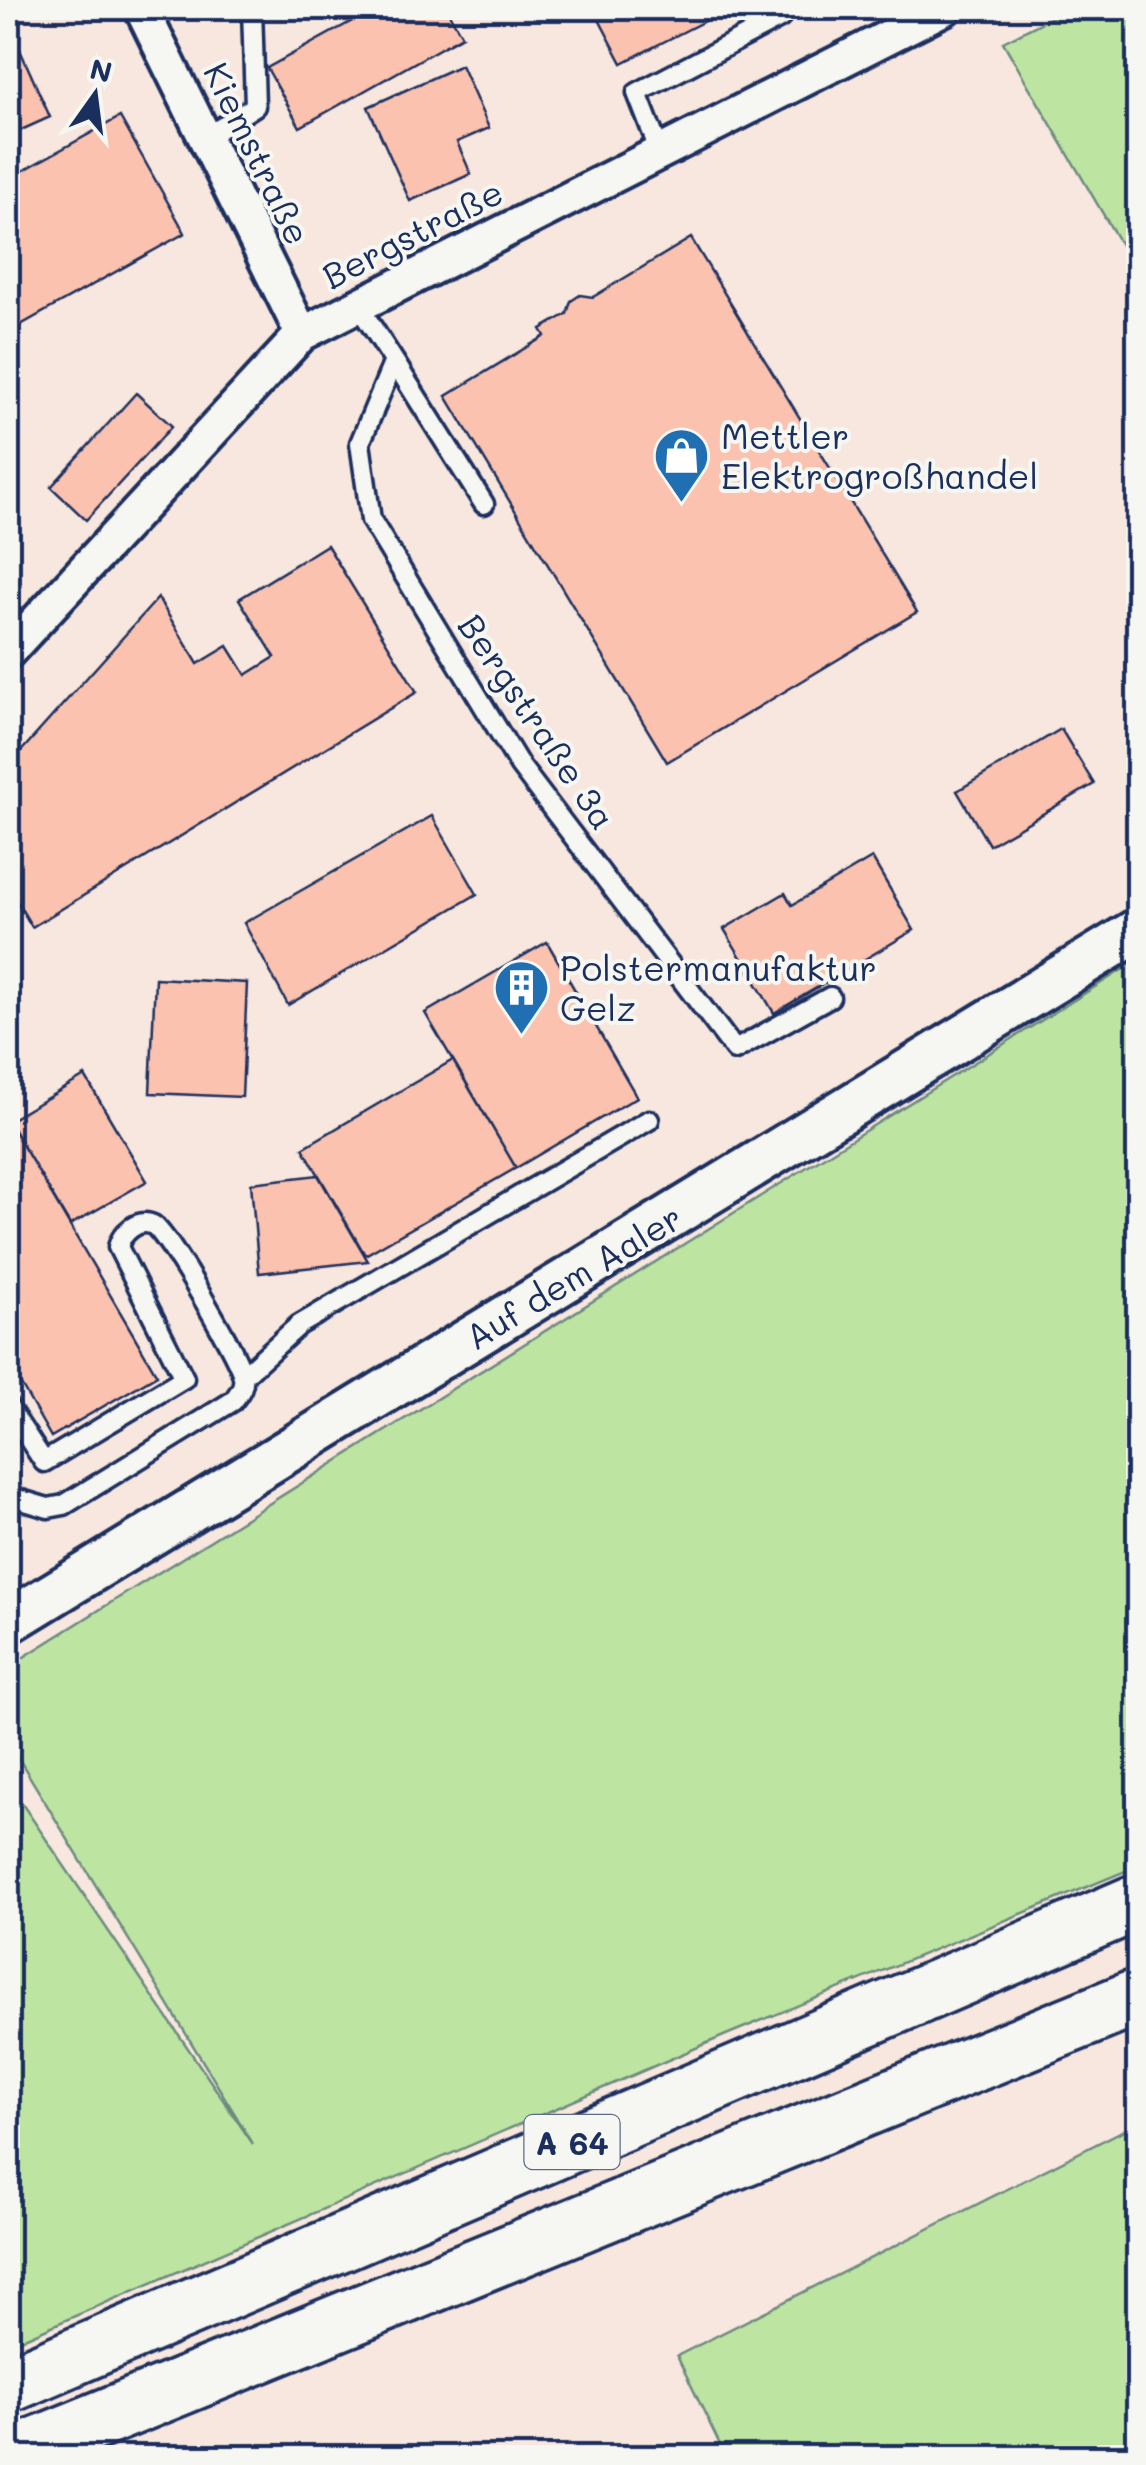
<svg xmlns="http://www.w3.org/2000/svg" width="1146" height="2465" viewBox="0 0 1146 2465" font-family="Mali,sans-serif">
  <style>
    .green { fill: #bde5a1; stroke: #6c8a80; stroke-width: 2.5 }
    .building { fill: #fbc3af; stroke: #1b2f5e; stroke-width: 2.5 }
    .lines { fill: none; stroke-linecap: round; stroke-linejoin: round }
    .service-casing { stroke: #1b2f5e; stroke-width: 25 }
    .minor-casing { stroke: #1b2f5e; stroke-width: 40 }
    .tertiary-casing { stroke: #1b2f5e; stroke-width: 50 }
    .motorway-casing { stroke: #1b2f5e; stroke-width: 62 }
    .service { stroke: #f6f6f2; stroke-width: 18 }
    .minor { stroke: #f6f6f2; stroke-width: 32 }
    .tertiary { stroke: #f6f6f2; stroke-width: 42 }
    .motorway { stroke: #f6f6f2; stroke-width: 55 }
    .labels { text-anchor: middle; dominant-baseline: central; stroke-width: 8; stroke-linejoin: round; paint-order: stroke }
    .shield { fill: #f6f6f2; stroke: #5d6b8a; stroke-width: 2.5 }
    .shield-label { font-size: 32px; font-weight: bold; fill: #1b2f5e }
    .street-label { font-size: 35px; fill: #1b2f5e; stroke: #f6f6f2 }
    .poi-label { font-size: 35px; fill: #1b2f5e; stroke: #f6f6f2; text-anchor: start }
  </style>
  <rect width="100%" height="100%" fill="#f8e7de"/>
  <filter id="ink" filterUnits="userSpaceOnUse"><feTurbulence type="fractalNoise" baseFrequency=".01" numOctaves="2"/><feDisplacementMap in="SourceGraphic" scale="20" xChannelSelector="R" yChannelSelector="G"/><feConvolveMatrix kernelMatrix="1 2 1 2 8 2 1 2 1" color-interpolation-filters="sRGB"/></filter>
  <g filter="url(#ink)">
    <path class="green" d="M1070,8H1138V274L1003,42Z
      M1138,960V1866L726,2035L8,2345V1783L253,2144L8,1741V1667Z
      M1138,2123V2457H726L677,2356Z"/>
    <path class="building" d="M376,8H446L462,36L300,127L267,68Z
      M593,8H730L622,63Z
      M8,23L50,117L8,136Z
      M461,65L489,128L457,142L471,174L410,201L368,107Z
      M120,117L185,233L8,332V179Z
      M691,238L917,612L667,762L446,396L545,336L541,329L567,314L571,301L580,295L593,297Z
      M136,393L172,426L86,520L51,487Z
      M327,545L417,692L32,927L8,887V766L158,598L198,664L228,646L246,675L275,657L239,599Z
      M1061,729L1094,784L989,845L957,791Z
      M432,816L477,894L288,1005L244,923Z
      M872,858L914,930L774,1013L724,929L785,893L792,905Z
      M547,942L637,1097L516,1168L425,1013Z
      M155,978L247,983L242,1097L150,1093Z
      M453,1060L516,1168L365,1255L303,1148Z
      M85,1076L147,1181L70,1225L8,1121Z
      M8,1120L157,1375L51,1437L8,1362Z
      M318,1175L368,1261L259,1273L251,1183Z"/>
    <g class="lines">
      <defs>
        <path id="service" d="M205,138L255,106L252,8
          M660,152L637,93L780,18
          M358,305L394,361L360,443L371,520L520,766L735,1050L830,997
          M394,361L484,504
          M243,1376L299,1325L649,1120
          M8,1407L44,1462L184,1378L118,1247C121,1234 138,1217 153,1225C167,1232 236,1353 242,1373C246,1384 240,1392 233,1401L64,1505L48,1508L8,1496"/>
        <path id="minor" d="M141,8L302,334
          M8,652L302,334L945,8"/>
        <path id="tertiary" d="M8,1622L1138,930"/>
        <path id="motorway" d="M8,2385L1138,1902
          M8,2457L1138,1997"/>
      </defs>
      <use href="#service" class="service-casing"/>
      <use href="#minor" class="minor-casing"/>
      <use href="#tertiary" class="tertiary-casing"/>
      <use href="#motorway" class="motorway-casing"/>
      <use href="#service" class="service"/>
      <use href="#minor" class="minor"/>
      <use href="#tertiary" class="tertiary"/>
      <use href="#motorway" class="motorway"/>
    </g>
  </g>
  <defs>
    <symbol id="shop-pin" viewBox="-11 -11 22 30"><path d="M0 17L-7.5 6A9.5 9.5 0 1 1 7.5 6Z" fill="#1f6fb2" stroke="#f6f6f2"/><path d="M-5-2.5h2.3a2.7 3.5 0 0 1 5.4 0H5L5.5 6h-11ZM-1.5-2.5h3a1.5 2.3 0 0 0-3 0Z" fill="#fff"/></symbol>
    <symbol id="building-pin" viewBox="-11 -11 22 30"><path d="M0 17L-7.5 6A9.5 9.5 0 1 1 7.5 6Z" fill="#1f6fb2" stroke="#f6f6f2"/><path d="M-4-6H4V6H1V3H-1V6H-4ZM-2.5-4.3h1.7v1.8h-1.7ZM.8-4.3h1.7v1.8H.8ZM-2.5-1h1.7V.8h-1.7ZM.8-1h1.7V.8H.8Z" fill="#fff"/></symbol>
  </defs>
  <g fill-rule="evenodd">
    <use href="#shop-pin" x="650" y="424" width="63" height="86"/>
    <use href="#building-pin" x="490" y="956" width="63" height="86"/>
  </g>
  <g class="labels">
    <rect class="shield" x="524.5" y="2115" width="95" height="54" rx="8"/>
    <g class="shield-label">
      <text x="572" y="2142">A 64</text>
    </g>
    <g class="street-label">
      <text transform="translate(258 153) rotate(64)">Kiemstraße</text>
      <text transform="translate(412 233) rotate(-27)">Bergstraße</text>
      <text transform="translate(538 721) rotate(56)">Bergstraße 3a</text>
      <text transform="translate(573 1276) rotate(-31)">Auf dem Aaler</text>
    </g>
    <g class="poi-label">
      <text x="721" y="435">Mettler<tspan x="721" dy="40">Elektrogroßhandel</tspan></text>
      <text x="560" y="967">Polstermanufaktur<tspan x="560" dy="40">Gelz</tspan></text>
    </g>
  </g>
  <rect width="1146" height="2465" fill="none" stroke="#f6f6f2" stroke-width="40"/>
  <rect x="20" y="20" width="1106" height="2425" fill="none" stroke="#1b2f5e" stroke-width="4" filter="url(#ink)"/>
  <g transform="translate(95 95) rotate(14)" stroke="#f6f6f2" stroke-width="8" paint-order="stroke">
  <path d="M0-8L18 38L0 25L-18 38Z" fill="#1b2f5e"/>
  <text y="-15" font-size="28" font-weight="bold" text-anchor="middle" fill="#1b2f5e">N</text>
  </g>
</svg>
